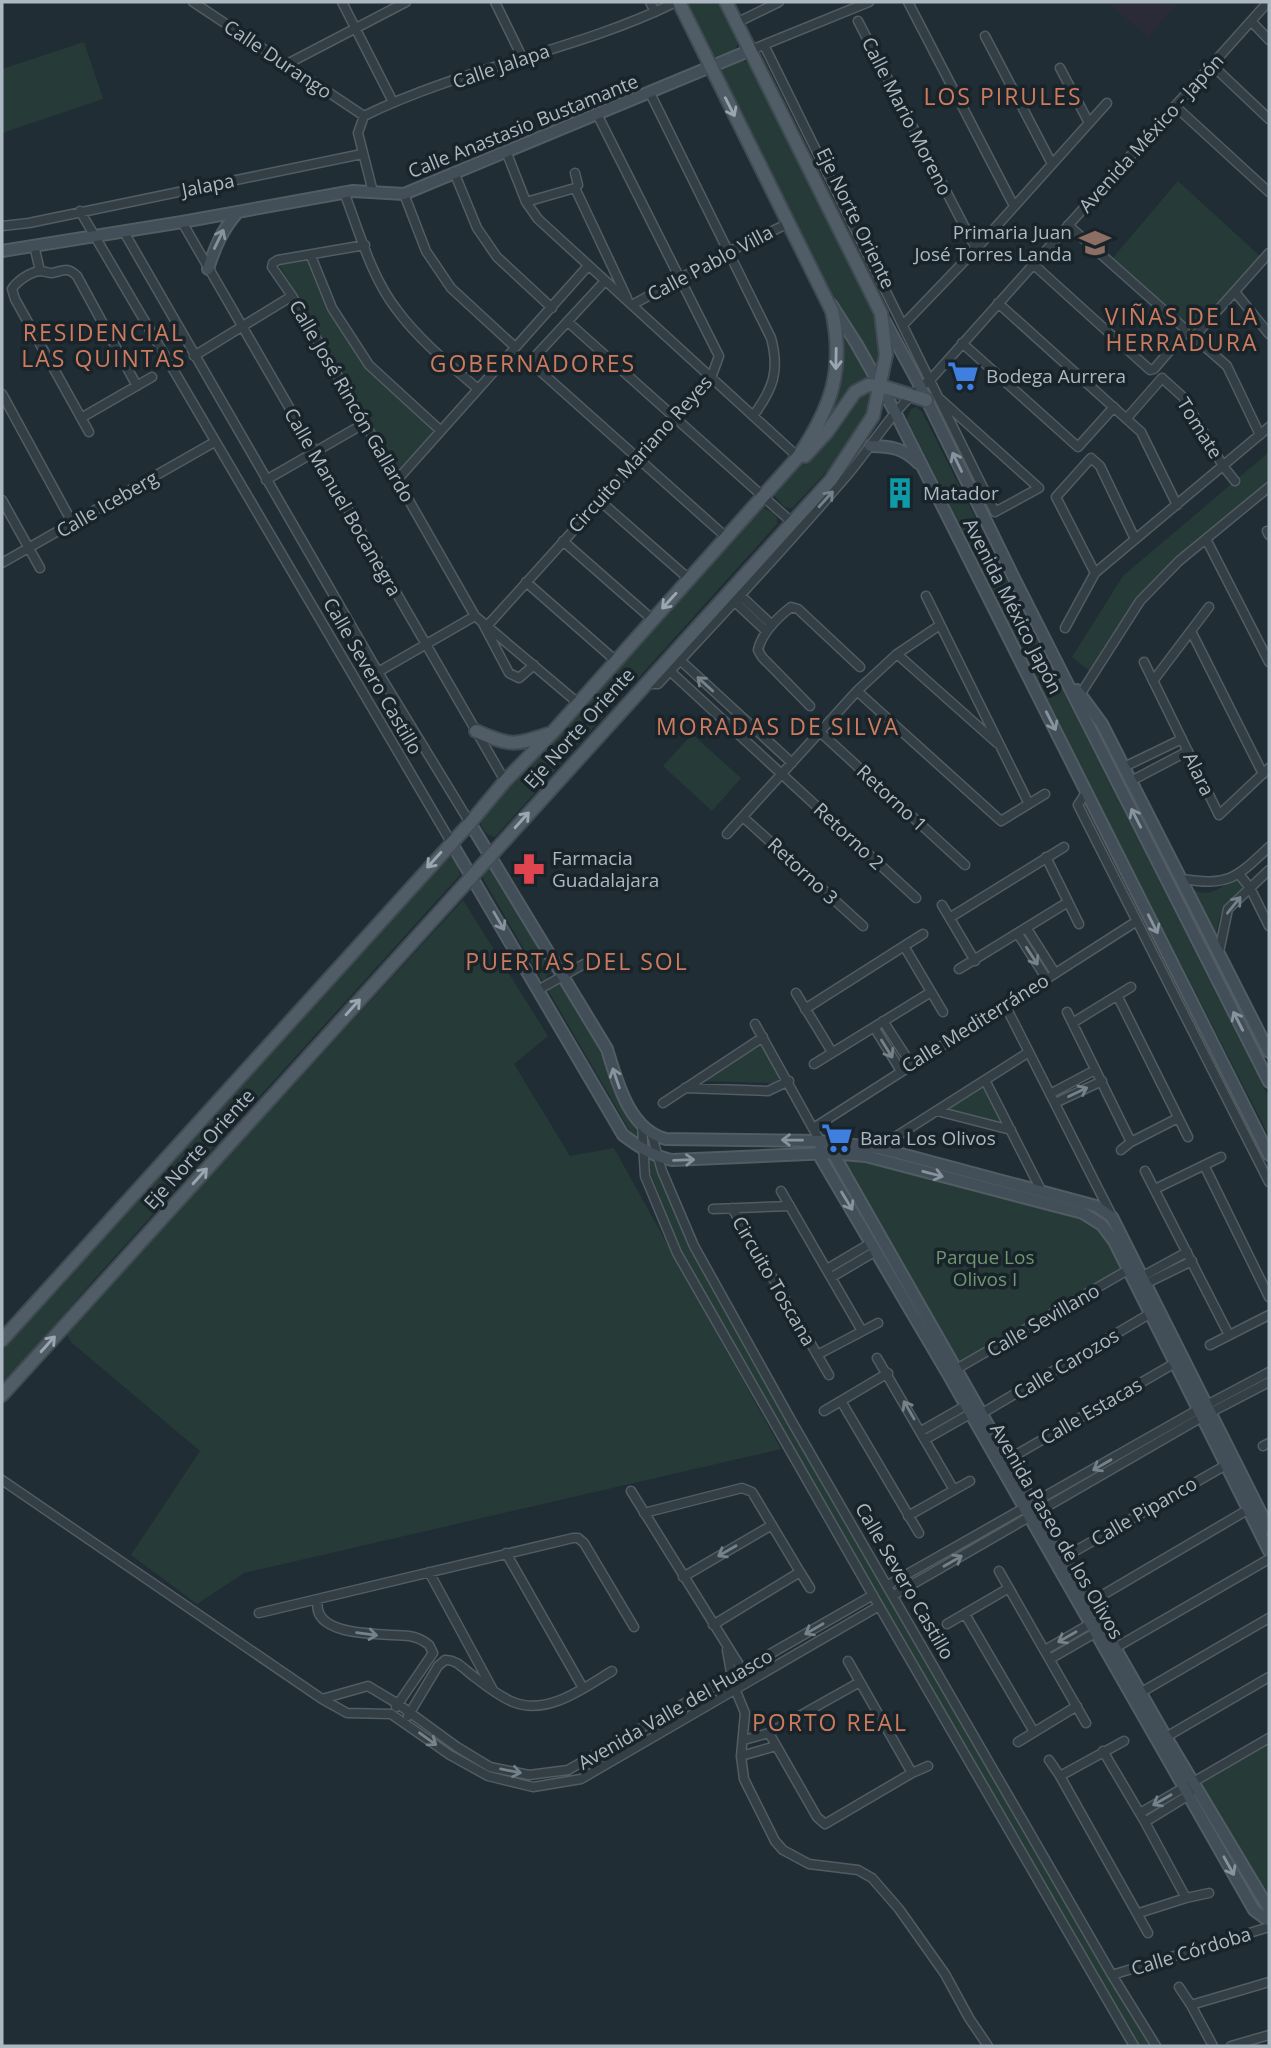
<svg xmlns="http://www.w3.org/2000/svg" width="1271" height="2048" viewBox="0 0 1271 2048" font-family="'Open Sans',sans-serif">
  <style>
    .medical { fill: #2b2b37 }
    .green { fill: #263b38 }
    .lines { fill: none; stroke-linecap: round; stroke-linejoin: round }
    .street-casing { stroke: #515c63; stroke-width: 11 }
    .secondary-casing { stroke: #515c63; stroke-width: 14 }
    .primary-casing { stroke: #404a52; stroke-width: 16 }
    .street { stroke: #333e45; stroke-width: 8 }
    .secondary { stroke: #424e58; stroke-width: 10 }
    .primary { stroke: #515d66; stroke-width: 12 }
    .oneway { stroke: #9ba7b0 }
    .oneway2 { stroke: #88949d }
    .oneway3 { stroke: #76828a }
    .labels { text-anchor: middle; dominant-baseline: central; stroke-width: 7; stroke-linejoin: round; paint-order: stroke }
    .street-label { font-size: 19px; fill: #adb9c2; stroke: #19232a }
    .poi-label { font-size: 19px; fill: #adb9c2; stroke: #19232a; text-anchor: start }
    .park-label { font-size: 19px; fill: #6f9670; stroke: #19232a }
    .quarter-label { font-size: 23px; letter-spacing: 2px; fill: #cd7b5e; stroke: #19232a }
  </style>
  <rect width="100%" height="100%" fill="#202d35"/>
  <path class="medical" d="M1107,2H1179L1148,37Z"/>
  <path class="green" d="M689,2H719L739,40L735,50L717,57L710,53L688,8Z
    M84,42L103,99L2,133V69Z
    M741,59L751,65C776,116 801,167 827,218C844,251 867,287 876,324C883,350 879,383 869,407C854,445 820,479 792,508L784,507L774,495L827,427L843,376L844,343L834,301L723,80L721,74L723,68Z
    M1178,181L1262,258L1194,332L1112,259Z
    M307,260C324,297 339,333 365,364C384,388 413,408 436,430L397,475L279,265Z
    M917,407L922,412L1269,1098V1136L1063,733L907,419L911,409Z
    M1269,452V482L1192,547L1155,583L1092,673L1072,657L1123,576Z
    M763,508L772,512L777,518V524L495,837C486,836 480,827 480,818L758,509Z
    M692,734L741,778L712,811L663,766Z
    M447,855L455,858L460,875L98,1275L2,1386V1350Z
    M492,864L554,971L546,976L552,987L560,982L601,1051L613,1085L638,1126L635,1129L655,1164L657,1163L693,1252L1154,2046H1138L682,1255L649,1169L651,1167L481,875Z
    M1236,876L1245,886C1224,904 1219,911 1216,938L1191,888C1209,900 1222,887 1236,876Z
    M463,900L548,1036L514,1064L570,1156L614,1148L781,1449L244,1573L197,1604L131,1555L200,1451L71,1342L66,1333Z
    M762,1043L781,1078L772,1083L703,1081Z
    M984,1085L1006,1126L945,1110Z
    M840,1159L867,1162L1088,1221L1102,1233L1123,1271L959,1365Z
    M1269,1744V1898L1200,1783Z"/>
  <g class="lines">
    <defs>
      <path id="street" d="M193,2L364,116
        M342,2L393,102
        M495,2L523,59
        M650,2L655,12
        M908,2L1014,206
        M858,21L976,249
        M1251,21L1269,40
        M736,23L779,2
        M985,36L1052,164
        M764,45L995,512L1039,488L940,399
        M751,50L869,2
        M287,64L406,2
        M1212,65L1269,119
        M1060,68L1089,123
        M650,93L771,338C780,371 773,389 753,416
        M1175,106L1269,192
        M506,151L526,202L538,219L798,457
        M454,172L477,228L497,257L552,308
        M575,188L578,185L575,173
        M344,192C359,231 371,277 397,310C420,341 449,364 478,389
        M373,192L358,133L364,116C463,67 577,51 676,2
        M404,194L426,251L451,288L515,347
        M526,202L575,188L627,298
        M80,211L451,842
        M182,222L505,781
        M2,226L29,223L362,154
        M124,232L378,672L470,823
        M34,245L40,271
        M365,245L278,260L273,263L272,267L292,296L475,616L578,703
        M311,256L332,308L369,365L441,431
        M1033,264L1150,370L1154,369L1185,333L1184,328L1068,225
        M605,281L530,362L726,537
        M1235,292L1269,334
        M998,303L1141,432L1177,505
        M632,305L728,252L789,223
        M568,322L795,525
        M904,324L976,249L1107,103
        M962,343L1078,447L1114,407
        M194,356L292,296
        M2,394L73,524
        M81,418L152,377
        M1127,418L1162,378L1183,397L1223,466L1235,481
        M89,432L15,299L12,289C17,281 30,272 40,271C44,271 48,273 52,273C63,271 67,266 77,276L137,386
        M1260,435L1227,366L1194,337L1269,253
        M266,480L365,423
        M397,480L588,266
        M2,500L40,568
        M599,500L689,579
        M1267,531L1269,535
        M1206,539L1269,662
        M563,541L653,620
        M2,563L211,444
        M1095,573L1056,497L1091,458L1100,466L1135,539
        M526,582L616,661
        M740,595L772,625
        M926,596L1029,804
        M734,601L766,631
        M482,622L509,673L519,678L534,665
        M488,625L711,378L719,356L597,114
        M1065,628L1095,573L1269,427
        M1191,631L1263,774
        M897,654L997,743
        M680,660L792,763
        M1144,662L1219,815L1269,768
        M670,671L916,898
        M378,672L475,616
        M1153,681L1209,607
        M646,684H658C721,617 784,549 844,479C873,446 894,405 931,379L1268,2
        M857,691L1001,821L1045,794
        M1078,698L1140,601L1179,561L1269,487
        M810,706L762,657L758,650C762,632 777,618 791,607L798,609L860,667
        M820,732L965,865
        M1124,767L1182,739
        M1131,781L1188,751
        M1087,791L1078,805L1269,1182
        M743,817L863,926
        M727,834L857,691L897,654L940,625
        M1046,857L1079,924
        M1239,874L1250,888L1269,926
        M1182,879C1229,886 1235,879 1269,847
        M942,905L975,961
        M951,917L1064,847
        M1027,929L1055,973
        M1018,934L1046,978
        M904,946L943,1012
        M1219,952L1228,909L1269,870
        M959,969L1068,902
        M538,990L584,964
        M796,993L832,1052
        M1118,997L1188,1137
        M1005,1005L1111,1214
        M805,1009L923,934
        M1067,1012L1131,1142
        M883,1021L911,1064
        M1074,1022L1131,987
        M755,1024L820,1141
        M874,1027L901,1071
        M814,1064L931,992
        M985,1080L1041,1190
        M685,1088L768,1091L789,1081
        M1050,1094L1095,1070
        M663,1103L763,1037
        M1055,1103L1102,1081
        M937,1111L1011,1130
        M642,1126L645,1176L677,1253L879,1606L1134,2046
        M815,1127L1137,921
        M652,1136L662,1171L694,1246L792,1422L1112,1975L1156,2046
        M878,1148L1029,1052
        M1121,1150L1131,1142L1178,1118
        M1204,1165L1269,1297
        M1145,1171L1229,1335
        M1155,1189L1221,1157
        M781,1191L862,1331
        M732,1208L829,1375
        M713,1209L790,1206
        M827,1269L871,1243
        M1143,1276L1187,1252
        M832,1277L876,1251
        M1147,1283L1192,1261
        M1210,1345L1269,1315
        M817,1355L878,1323
        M877,1358L954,1490
        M953,1371L1133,1267
        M841,1401L919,1533
        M824,1411L888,1373
        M981,1414L1151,1313
        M921,1431L965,1406
        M926,1439L970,1414
        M1263,1446L1269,1443
        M1007,1460L1175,1363
        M2,1480L322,1699L347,1713L391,1714L450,1755L488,1776L533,1787L581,1779L879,1606
        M631,1491L743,1671
        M644,1513L742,1488L752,1492L800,1572L713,1625
        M908,1516L970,1481
        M506,1553L583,1688
        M1063,1558L1226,1465
        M999,1571L1086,1723
        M429,1572L493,1690
        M800,1572L810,1588
        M683,1577L772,1525
        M888,1585L1199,1409L1269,1372
        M894,1595L1202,1417L1269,1382
        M318,1600C310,1639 387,1633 409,1636C417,1637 423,1640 429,1645L433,1653L396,1707
        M1089,1603L1249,1509
        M259,1613L573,1538H578L584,1543L634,1627
        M965,1614L1034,1732
        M947,1624L1009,1588
        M1115,1648L1269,1559
        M727,1650L732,1678
        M1045,1650L1090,1624
        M1050,1659L1095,1633
        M848,1661L912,1773
        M728,1680L736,1691L745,1713L741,1756L744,1779L775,1841L783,1850L809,1864L858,1870L872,1878L899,1909L945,1974L969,2018L988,2046
        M1140,1693L1269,1618
        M322,1699L368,1686L398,1704L457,1747L490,1767L529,1775L568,1770L873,1595
        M408,1716L438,1666L445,1660C456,1659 464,1669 472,1675C485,1685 498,1696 513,1702C547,1716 584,1688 612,1671
        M769,1733L817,1817L825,1824L912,1773L928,1766
        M1166,1737L1269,1677
        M744,1740L769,1733L858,1683
        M1018,1742L1077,1706
        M1103,1751L1145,1822L1186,1898
        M741,1756L776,1746
        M1049,1760L1060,1776L1148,1933
        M1060,1776L1124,1741
        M1140,1813L1269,1738
        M1145,1822L1184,1798L1191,1791
        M1139,1913L1186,1898L1209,1893
        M1112,1975L1269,1927
        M1179,1987L1191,2005L1213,2046
        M1191,2005L1269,1982
        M1231,2046L1269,2035"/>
      <path id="secondary" d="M2,251L182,222L353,191L404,194L751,50
        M208,269C215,247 222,230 237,213
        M831,304L856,343L895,412L1269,1155
        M882,316L920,386L1014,578L1269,1082
        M870,446C890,446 904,448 918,463
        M1077,690L1102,724L1269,1052
        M470,823L607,1049C617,1081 629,1130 666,1139L820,1141L879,1148L1096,1206L1112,1217L1269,1529
        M451,842L623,1135C638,1146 652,1156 672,1160L831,1153L866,1156L1083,1213L1102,1225L1114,1241L1269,1551
        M830,1148L1166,1737L1269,1909
        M820,1150L819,1155L948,1374L1254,1910L1269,1921"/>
      <path id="primary" d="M805,456L827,432L855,392L868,385L881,386L926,400
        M476,731C510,746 514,746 548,734
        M2,1340L470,823L505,781L552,733L798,457C831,408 845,370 832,311L679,2
        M2,1395L831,480L873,416L886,355L881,313L726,2"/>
    </defs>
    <use href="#street" class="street-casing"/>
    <use href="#secondary" class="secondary-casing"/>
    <use href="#primary" class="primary-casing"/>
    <use href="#street" class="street"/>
    <use href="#secondary" class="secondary"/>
    <use href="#primary" class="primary"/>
  </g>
  <defs><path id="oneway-shaft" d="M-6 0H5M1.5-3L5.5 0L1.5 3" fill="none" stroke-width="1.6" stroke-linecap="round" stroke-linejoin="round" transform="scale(1.75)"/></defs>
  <g class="oneway">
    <use href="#oneway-shaft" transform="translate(730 107) rotate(63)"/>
    <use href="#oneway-shaft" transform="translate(836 359) rotate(91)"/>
    <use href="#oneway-shaft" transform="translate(669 601) rotate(132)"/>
    <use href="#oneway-shaft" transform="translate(522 820) rotate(-48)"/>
    <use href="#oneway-shaft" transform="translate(434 860) rotate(132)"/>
    <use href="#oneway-shaft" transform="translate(353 1007) rotate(-48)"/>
    <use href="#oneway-shaft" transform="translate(200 1176) rotate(-48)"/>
    <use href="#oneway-shaft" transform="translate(48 1344) rotate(-48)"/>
  </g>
  <g class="oneway2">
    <use href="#oneway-shaft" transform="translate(219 239) rotate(-64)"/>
    <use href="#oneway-shaft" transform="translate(957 462) rotate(-116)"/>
    <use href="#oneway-shaft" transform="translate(1051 721) rotate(63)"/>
    <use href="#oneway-shaft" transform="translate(1136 818) rotate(-117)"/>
    <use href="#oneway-shaft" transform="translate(499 921) rotate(60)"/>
    <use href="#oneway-shaft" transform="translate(1153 924) rotate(63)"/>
    <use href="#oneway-shaft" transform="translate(1238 1021) rotate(-117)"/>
    <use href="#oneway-shaft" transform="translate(616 1078) rotate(-109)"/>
    <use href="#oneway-shaft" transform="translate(792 1140) rotate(-179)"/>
    <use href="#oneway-shaft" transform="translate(684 1160) rotate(-2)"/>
    <use href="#oneway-shaft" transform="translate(933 1174) rotate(15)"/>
    <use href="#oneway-shaft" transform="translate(847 1201) rotate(59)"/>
    <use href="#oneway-shaft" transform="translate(1229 1866) rotate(61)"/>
  </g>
  <g class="oneway3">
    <use href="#oneway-shaft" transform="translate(826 499) rotate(-48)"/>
    <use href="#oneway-shaft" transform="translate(705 684) rotate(-138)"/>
    <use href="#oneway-shaft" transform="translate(1234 905) rotate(-51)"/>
    <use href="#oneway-shaft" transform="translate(1032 956) rotate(57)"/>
    <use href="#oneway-shaft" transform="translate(887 1049) rotate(58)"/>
    <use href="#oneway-shaft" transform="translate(1078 1092) rotate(-26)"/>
    <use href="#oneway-shaft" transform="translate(909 1410) rotate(-120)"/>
    <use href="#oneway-shaft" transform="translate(1102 1465) rotate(150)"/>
    <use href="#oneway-shaft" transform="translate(727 1551) rotate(150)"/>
    <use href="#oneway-shaft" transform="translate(953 1561) rotate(-30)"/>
    <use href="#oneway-shaft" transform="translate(814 1629) rotate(150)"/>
    <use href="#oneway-shaft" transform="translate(367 1634) rotate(7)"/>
    <use href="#oneway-shaft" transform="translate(1067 1637) rotate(150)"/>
    <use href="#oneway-shaft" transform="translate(428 1739) rotate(36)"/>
    <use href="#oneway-shaft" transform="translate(511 1771) rotate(11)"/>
    <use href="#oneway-shaft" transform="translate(1162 1800) rotate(150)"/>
  </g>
  <defs>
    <symbol id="school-bare" viewBox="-9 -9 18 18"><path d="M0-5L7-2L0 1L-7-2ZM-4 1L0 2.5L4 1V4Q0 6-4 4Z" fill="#8d6e63" stroke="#19232a" stroke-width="2.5" paint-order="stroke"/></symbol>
    <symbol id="supermarket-bare" viewBox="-9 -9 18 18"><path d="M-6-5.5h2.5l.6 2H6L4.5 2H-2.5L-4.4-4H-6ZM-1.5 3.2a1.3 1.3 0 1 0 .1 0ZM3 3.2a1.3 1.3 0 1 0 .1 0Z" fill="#3f7fe0" stroke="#19232a" stroke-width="2.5" paint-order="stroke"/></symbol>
    <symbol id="building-bare" viewBox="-9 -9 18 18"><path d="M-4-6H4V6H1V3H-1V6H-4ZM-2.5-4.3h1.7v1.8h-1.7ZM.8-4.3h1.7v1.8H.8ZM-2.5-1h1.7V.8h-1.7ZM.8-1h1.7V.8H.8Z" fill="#0f9aa8" stroke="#19232a" stroke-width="2.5" paint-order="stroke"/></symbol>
    <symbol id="pharmacy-bare" viewBox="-9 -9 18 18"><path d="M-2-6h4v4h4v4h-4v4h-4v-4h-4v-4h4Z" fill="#e0444e" stroke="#19232a" stroke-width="2.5" paint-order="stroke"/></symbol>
  </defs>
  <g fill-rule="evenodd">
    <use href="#school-bare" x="1073" y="221" width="44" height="44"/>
    <use href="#supermarket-bare" x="941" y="354" width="44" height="44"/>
    <use href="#building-bare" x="878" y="471" width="44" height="44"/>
    <use href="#pharmacy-bare" x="507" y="847" width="44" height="44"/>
    <use href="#supermarket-bare" x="815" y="1116" width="44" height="44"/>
  </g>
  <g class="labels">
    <g class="street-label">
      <text transform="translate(278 59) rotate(34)">Calle Durango</text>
      <text transform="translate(501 66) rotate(-19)">Calle Jalapa</text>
      <text transform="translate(907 116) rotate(63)">Calle Mario Moreno</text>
      <text transform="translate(523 126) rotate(-22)">Calle Anastasio Bustamante</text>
      <text transform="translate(1151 133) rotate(-48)">Avenida México - Japón</text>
      <text transform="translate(208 185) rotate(-11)">Jalapa</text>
      <text transform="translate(856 218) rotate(64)">Eje Norte Oriente</text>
      <text transform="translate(710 263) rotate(-28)">Calle Pablo Villa</text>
      <text transform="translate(352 401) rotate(60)">Calle José Rincón Gallardo</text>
      <text transform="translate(1200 428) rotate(58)">Tomate</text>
      <text transform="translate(640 454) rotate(-48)">Circuito Mariano Reyes</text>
      <text transform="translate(343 502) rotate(60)">Calle Manuel Bocanegra</text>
      <text transform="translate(107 504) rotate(-30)">Calle Iceberg</text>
      <text transform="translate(1013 606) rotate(63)">Avenida México Japón</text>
      <text transform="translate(373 676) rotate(60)">Calle Severo Castillo</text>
      <text transform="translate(579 728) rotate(-48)">Eje Norte Oriente</text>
      <text transform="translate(1199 774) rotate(64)">Alara</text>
      <text transform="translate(892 798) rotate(43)">Retorno 1</text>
      <text transform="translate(849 836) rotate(43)">Retorno 2</text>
      <text transform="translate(803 871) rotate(43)">Retorno 3</text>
      <text transform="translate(975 1023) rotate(-32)">Calle Mediterráneo</text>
      <text transform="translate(199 1149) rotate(-48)">Eje Norte Oriente</text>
      <text transform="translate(774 1281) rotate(60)">Circuito Toscana</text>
      <text transform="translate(1043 1320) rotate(-30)">Calle Sevillano</text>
      <text transform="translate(1066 1364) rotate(-31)">Calle Carozos</text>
      <text transform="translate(1091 1411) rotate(-30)">Calle Estacas</text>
      <text transform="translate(1144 1511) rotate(-30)">Calle Pipanco</text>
      <text transform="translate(1057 1531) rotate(60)">Avenida Paseo de los Olivos</text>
      <text transform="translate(905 1581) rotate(60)">Calle Severo Castillo</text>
      <text transform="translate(675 1709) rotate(-30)">Avenida Valle del Huasco</text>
      <text transform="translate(1191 1951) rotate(-17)">Calle Córdoba</text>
    </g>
    <g class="poi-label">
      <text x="1072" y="232" text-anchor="end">Primaria Juan<tspan x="1072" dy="22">José Torres Landa</tspan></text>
      <text x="986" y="376">Bodega Aurrera</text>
      <text x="923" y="493">Matador</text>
      <text x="552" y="858">Farmacia<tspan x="552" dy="22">Guadalajara</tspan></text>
      <text x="860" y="1138">Bara Los Olivos</text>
    </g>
    <g class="park-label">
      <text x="985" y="1257">Parque Los<tspan x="985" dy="22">Olivos I</tspan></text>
    </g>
    <g class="quarter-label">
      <text x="1003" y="96">LOS PIRULES</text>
      <text x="1182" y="316">VIÑAS DE LA<tspan x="1182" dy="26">HERRADURA</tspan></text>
      <text x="104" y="332">RESIDENCIAL<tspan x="104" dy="26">LAS QUINTAS</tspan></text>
      <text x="533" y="363">GOBERNADORES</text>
      <text x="778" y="726">MORADAS DE SILVA</text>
      <text x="577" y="961">PUERTAS DEL SOL</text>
      <text x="830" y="1722">PORTO REAL</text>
    </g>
  </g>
  <rect width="1271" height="2048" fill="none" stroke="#adb9c2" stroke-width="7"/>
</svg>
